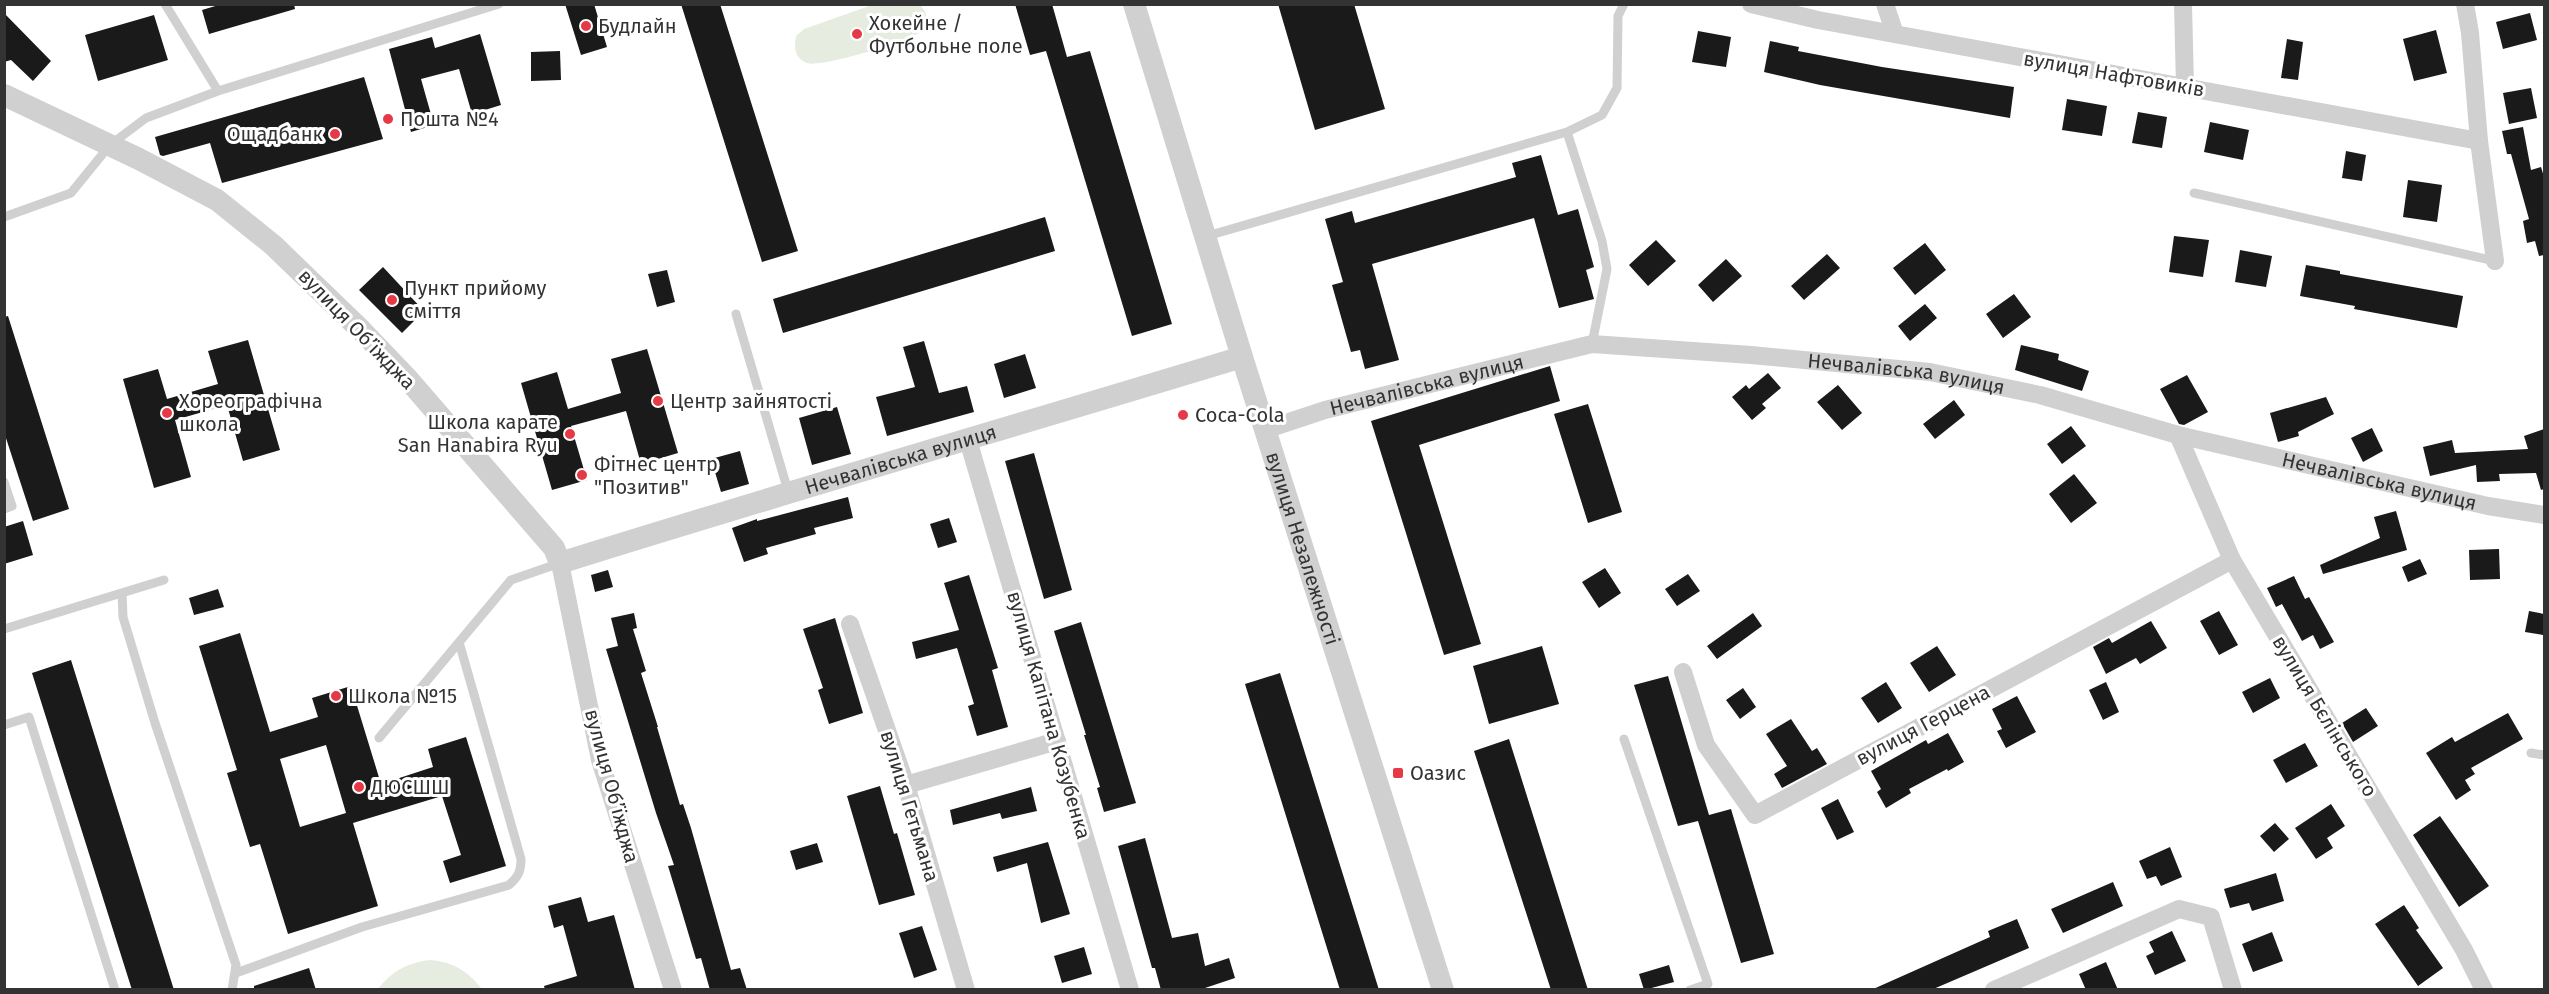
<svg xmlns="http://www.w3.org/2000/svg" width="2549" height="994" viewBox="0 0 2549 994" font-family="'Fira Sans',sans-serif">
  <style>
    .green { fill: #e6ecdf }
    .building { fill: #1a1a1a; fill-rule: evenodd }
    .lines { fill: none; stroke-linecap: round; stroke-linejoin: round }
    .service { stroke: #d0d0d0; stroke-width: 9 }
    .minor { stroke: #d0d0d0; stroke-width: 18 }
    .tertiary { stroke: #d0d0d0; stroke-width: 22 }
    .poi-dot { fill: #e63946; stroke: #fff; stroke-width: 2 }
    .labels { text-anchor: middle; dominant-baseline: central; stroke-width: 6; stroke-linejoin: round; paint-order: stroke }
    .poi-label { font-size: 20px; fill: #333; stroke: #fff; text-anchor: start }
    .street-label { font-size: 20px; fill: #333; stroke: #fff }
  </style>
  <rect width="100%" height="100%" fill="#fff"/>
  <path class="green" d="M872,5H920L925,11L927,22C925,26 923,30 919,33C903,42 822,68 807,63C794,58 794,47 796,36L804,29Z
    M430,960C453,962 468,971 482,989H378C392,971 407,963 430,960Z"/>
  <path class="building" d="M222,4H294L295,9L209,34L202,10Z
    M565,4H594L607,47L581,55Z
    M681,4H720L798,251L762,262Z
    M1015,4H1052L1067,57L1090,51L1172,324L1132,336L1046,51L1030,55Z
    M1278,4H1354L1385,109L1315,130Z
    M4,13L51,61L33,81L11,60L4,62Z
    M2530,13L2537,40L2503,49L2496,22Z
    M154,15L168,60L98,81L85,35Z
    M2436,30L2447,73L2414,81L2403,39Z
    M1698,31L1731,37L1726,67L1692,62Z
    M480,34L501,105L472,114L459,69L421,79L434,125L411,132L389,49L432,37L435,48Z
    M2287,39L2303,42L2298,80L2281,78Z
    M1770,41L1799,47L1798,51L1882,67L2014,87L2010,118L1820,85L1764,72Z
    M560,51L561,80L531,81V52Z
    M364,77L383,139L222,183L210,143L163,156L160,155L155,137Z
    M2531,88L2537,118L2509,124L2503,93Z
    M2067,99L2107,106L2102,136L2062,130Z
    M2138,112L2167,117L2162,148L2132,143Z
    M2210,122L2249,130L2243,160L2204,152Z
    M2523,127L2531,170L2541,167L2544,177V255L2539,256L2535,241L2527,243L2523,221L2529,219L2511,154H2507L2502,131Z
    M2346,151L2366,155L2362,181L2342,178Z
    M1541,155L1558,215L1578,209L1594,267L1586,270L1594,299L1559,308L1534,218L1372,264L1399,360L1365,369L1360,350L1351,352L1332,285L1343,282L1325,219L1352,211L1355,223L1516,177L1512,163Z
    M2408,180L2442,185L2437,222L2403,217Z
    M1045,217L1055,251L783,333L773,299Z
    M2174,236L2209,240L2203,277L2169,272Z
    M1656,240L1676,261L1648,286L1629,265Z
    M1925,243L1946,270L1915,295L1893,268Z
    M2240,250L2272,256L2266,287L2235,282Z
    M1827,254L1840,268L1804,300L1791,286Z
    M1726,259L1742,276L1713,302L1698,285Z
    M2306,265L2340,271V274L2463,296L2457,328L2354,309L2355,306L2300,296Z
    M383,267L424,311L402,333L359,290Z
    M667,270L675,302L657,307L648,274Z
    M2014,294L2031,317L2003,338L1986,314Z
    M1925,304L1937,318L1910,341L1898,326Z
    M8,316L69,509L33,521L4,432V317Z
    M248,340L280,450L243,461L227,405L175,420L191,477L154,488L123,379L158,369L167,399L218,384L208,351Z
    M924,341L939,393L967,386L974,412L887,436L876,397L915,387L903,347Z
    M2021,345L2059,354L2058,360L2089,371L2082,391L2015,370Z
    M647,349L678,453L641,464L626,411L571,426L587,480L552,490L521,383L557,372L568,409L621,393L611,359Z
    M1025,354L1036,388L1004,398L994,364Z
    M1550,366L1560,401L1419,445L1481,644L1444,655L1371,421Z
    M1768,373L1781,388L1762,404L1766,408L1752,420L1732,397L1746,385L1749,389Z
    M2187,375L2208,412L2184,425L2179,424L2160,389Z
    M1838,385L1862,413L1842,430L1817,402Z
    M2326,397L2334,414L2298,432L2299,436L2278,442L2270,413Z
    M1954,400L1965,415L1935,439L1923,424Z
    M1588,404L1622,512L1588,523L1554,414Z
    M837,407L851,454L812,465L799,418Z
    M2071,426L2086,446L2062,464L2047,444Z
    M2372,428L2383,451L2363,462L2351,438Z
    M2544,429V489L2541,490L2536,473L2499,474L2500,481L2477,482L2476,465L2430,476L2423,447L2452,440L2455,453L2528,449L2524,436Z
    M740,451L749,484L721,492L711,459Z
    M1034,453L1072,590L1044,599L1005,461Z
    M2074,474L2097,503L2071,523L2049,494Z
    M848,497L853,518L814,528L816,534L766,548L768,554L744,562L732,528L757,519V521Z
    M2396,511L2407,550L2323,574L2320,565L2380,538L2374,517Z
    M949,518L957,542L938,548L930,524Z
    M23,521L33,555L4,564V527Z
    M2499,549L2500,579L2470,580L2469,550Z
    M2420,559L2427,574L2408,582L2402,567Z
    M1605,568L1621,593L1599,608L1582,582Z
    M608,570L613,587L595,592L591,575Z
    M1688,574L1700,591L1677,606L1665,589Z
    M969,575L998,668L992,670L1008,727L977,736L968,706L974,704L957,648L916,659L912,642L959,630L944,583Z
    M2294,576L2305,599L2309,597L2334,642L2320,649L2313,635L2302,641L2282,604L2276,607L2267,588Z
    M218,589L224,607L194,615L189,598Z
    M2219,611L2238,645L2219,655L2200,621Z
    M2529,611L2544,614L2543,635L2525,632Z
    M634,613L637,628L633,629L646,671L641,673L658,727H657L680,805L683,804L691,828L731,970L740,968L747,990H710L701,958L696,959L679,902L668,866L674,865L656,813L606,649L618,646L611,618Z
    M1753,613L1762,626L1717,659L1707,646Z
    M835,618L863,713L829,724L818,690L823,688L803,629Z
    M2151,621L2167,648L2140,664L2136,658L2106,674L2093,647L2109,638L2112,643Z
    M1081,622L1136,803L1104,812L1097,788L1100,787L1084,735H1086L1054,631Z
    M240,633L270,732L318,717L312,698L351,686L381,784L433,767L428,749L466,737L506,866L450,883L443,861L461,855L442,796L353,823L378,906L288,934L260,844L250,847L227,773L237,770L199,646ZM326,745L346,813L300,827L280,759Z
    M1542,646L1559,704L1489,724L1473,666Z
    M1937,646L1956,675L1929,692L1910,663Z
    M71,660L174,990H132L32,673Z
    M1280,673L1379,990H1340L1245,684Z
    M1668,676L1709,815L1731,809L1774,954L1741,963L1698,821L1678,826L1634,685Z
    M2270,678L2280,698L2253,713L2242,692Z
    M1886,682L1902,708L1878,723L1861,698Z
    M2106,682L2119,712L2103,720L2089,690Z
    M1743,688L1756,707L1740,719L1726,700Z
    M2017,696L2036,732L2006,748L1997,731L2002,729L1992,709Z
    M2366,708L2378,726L2353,742L2342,723Z
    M2508,713L2523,739L2471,768L2475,774L2465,780L2471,790L2456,800L2426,753L2452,737L2455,742Z
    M1791,719L1812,751L1817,748L1827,764L1782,788L1774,774L1787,766L1766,734Z
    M1948,733L1964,762L1948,771L1947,769L1909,789L1911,793L1886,808L1877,792L1881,789L1871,771L1926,740L1928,744Z
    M1509,739L1588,990H1551L1474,751Z
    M2305,743L2318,766L2286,783L2273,760Z
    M880,786L894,834L897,833L915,895L879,905L847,796Z
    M1031,787L1037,811L1002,819L1000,813L953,825L950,810Z
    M1838,799L1854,832L1837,840L1821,808Z
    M2331,804L2345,826L2327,838L2333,848L2316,859L2295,828Z
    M2440,816L2489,886L2459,907L2413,835Z
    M2275,823L2289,839L2274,852L2260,836Z
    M1145,838L1172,938L1198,933L1205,966L1229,958L1235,978L1199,990H1161L1155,968H1152L1118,846Z
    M1048,842L1070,914L1041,923L1027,863L997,872L993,857Z
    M817,843L823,862L796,870L790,851Z
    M2170,847L2182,877L2161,886L2156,876L2147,879L2139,861Z
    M2276,873L2284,901L2252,911L2249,903L2230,908L2224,889Z
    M2113,882L2123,906L2063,933L2051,909Z
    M581,897L588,922L614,915L635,990H545L544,986L577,976L563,925L554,928L548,906Z
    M2404,905L2419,928L2416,930L2443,968L2418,986L2375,924Z
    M2017,919L2029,948L1931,990H1871L1990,937L1988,931Z
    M922,926L937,970L914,978L899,933Z
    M2172,931L2186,961L2155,975L2146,956L2154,952L2149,942Z
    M2272,932L2283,961L2253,972L2242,944Z
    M1084,947L1092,974L1062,983L1054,956Z
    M2106,962L2118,990H2086L2079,974Z
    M1669,965L1674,982L1644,990L1639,974Z
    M309,968L316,990H254V986Z"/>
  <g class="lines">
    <path class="service" d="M165,4L218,91
      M1567,132L1602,241L1607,269L1592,344
      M2194,193L2495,261
      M4,217L71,193L110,145L146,118L218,91L499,4
      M1207,236L1567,132L1602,115L1617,88L1618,16L1624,4
      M736,314L788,491
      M4,482L12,506L4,509
      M122,593L123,617L155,723L236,965L232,990
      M4,629L164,580
      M4,725L29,717L115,990
      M379,738L511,580L560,563
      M1624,739L1708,984L1690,990
      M2531,753L2544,755
      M236,973L362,927L509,885C518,877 521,872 521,859L459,642"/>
    <g class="minor">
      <path d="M1751,4L1818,20L2479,141"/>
      <path d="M1885,4L1895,34"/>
      <path d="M2183,4L2185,87"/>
      <path d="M2465,4L2470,33L2479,141L2495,261"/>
      <path id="s1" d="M1265,430L1325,410L1592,344L1751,355L1930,372L2040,395L2178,435L2488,506L2544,515"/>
      <path d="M2178,435L2232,560L2464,950L2484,990"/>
      <path d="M968,440L1130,990"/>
      <path d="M560,563L600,760L673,990"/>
      <path d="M850,624L906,785L966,990"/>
      <path d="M1683,672L1706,745L1755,815L2232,560"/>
      <path d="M906,785L1057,741"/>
      <path d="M1994,990L2179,909L2211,917L2233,990"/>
    </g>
    <g class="tertiary">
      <path id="s2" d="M1134,4L1242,357L1443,990"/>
      <path id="s3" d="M4,95L139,159L217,200L273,245L361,330L406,377L554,548L560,563C786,492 1015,426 1242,357"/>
    </g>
  </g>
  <g class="poi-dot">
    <circle cx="586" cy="26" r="6"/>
    <circle cx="857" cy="34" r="6"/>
    <circle cx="388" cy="119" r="6"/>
    <circle cx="335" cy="134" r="6"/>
    <circle cx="392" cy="300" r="6"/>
    <circle cx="658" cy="401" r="6"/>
    <circle cx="167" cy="413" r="6"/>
    <circle cx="1183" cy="415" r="6"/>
    <circle cx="570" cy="434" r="6"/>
    <circle cx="582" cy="475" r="6"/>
    <circle cx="336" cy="696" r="6"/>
    <rect x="1392" y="767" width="12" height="12" rx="3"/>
    <circle cx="359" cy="787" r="6"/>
  </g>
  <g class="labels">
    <g class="poi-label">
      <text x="869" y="23">Хокейне /<tspan x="869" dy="23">Футбольне поле</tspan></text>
      <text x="598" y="26">Будлайн</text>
      <text x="400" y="119">Пошта №4</text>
      <text x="323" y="134" text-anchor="end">Ощадбанк</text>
      <text x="404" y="288">Пункт прийому<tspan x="404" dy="23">сміття</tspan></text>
      <text x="179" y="401">Хореографічна<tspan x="179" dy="23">школа</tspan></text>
      <text x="670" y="401">Центр зайнятості</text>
      <text x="1195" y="415">Coca-Cola</text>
      <text x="558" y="422" text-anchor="end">Школа карате<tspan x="558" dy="23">San Hanabira Ryu</tspan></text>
      <text x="594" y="464">Фітнес центр<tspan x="594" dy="23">"Позитив"</tspan></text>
      <text x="348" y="696">Школа №15</text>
      <text x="1410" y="773">Оазис</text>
      <text x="371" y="787">ДЮСШШ</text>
    </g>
    <g class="street-label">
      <text transform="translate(2114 74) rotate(10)">вулиця Нафтовиків</text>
      <text transform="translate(357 329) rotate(46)">вулиця Обʼїжджа</text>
      <text stroke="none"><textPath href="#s1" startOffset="654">Нечвалівська вулиця</textPath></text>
      <text stroke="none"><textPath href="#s1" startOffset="168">Нечвалівська вулиця</textPath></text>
      <text stroke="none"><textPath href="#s3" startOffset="1095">Нечвалівська вулиця</textPath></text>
      <text stroke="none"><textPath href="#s1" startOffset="1140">Нечвалівська вулиця</textPath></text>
      <text stroke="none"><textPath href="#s2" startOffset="570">вулиця Незалежності</textPath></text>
      <text transform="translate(1049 715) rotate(74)">вулиця Капітана Козубенка</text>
      <text transform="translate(2325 716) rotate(59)">вулиця Бєлінського</text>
      <text transform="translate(1923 725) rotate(-28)">вулиця Герцена</text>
      <text transform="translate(612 786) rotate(75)">вулиця Обʼїжджа</text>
      <text transform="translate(910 806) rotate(73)">вулиця Гетьмана</text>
    </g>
  </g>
  <rect width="2549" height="994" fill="none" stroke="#333333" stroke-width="12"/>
</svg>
